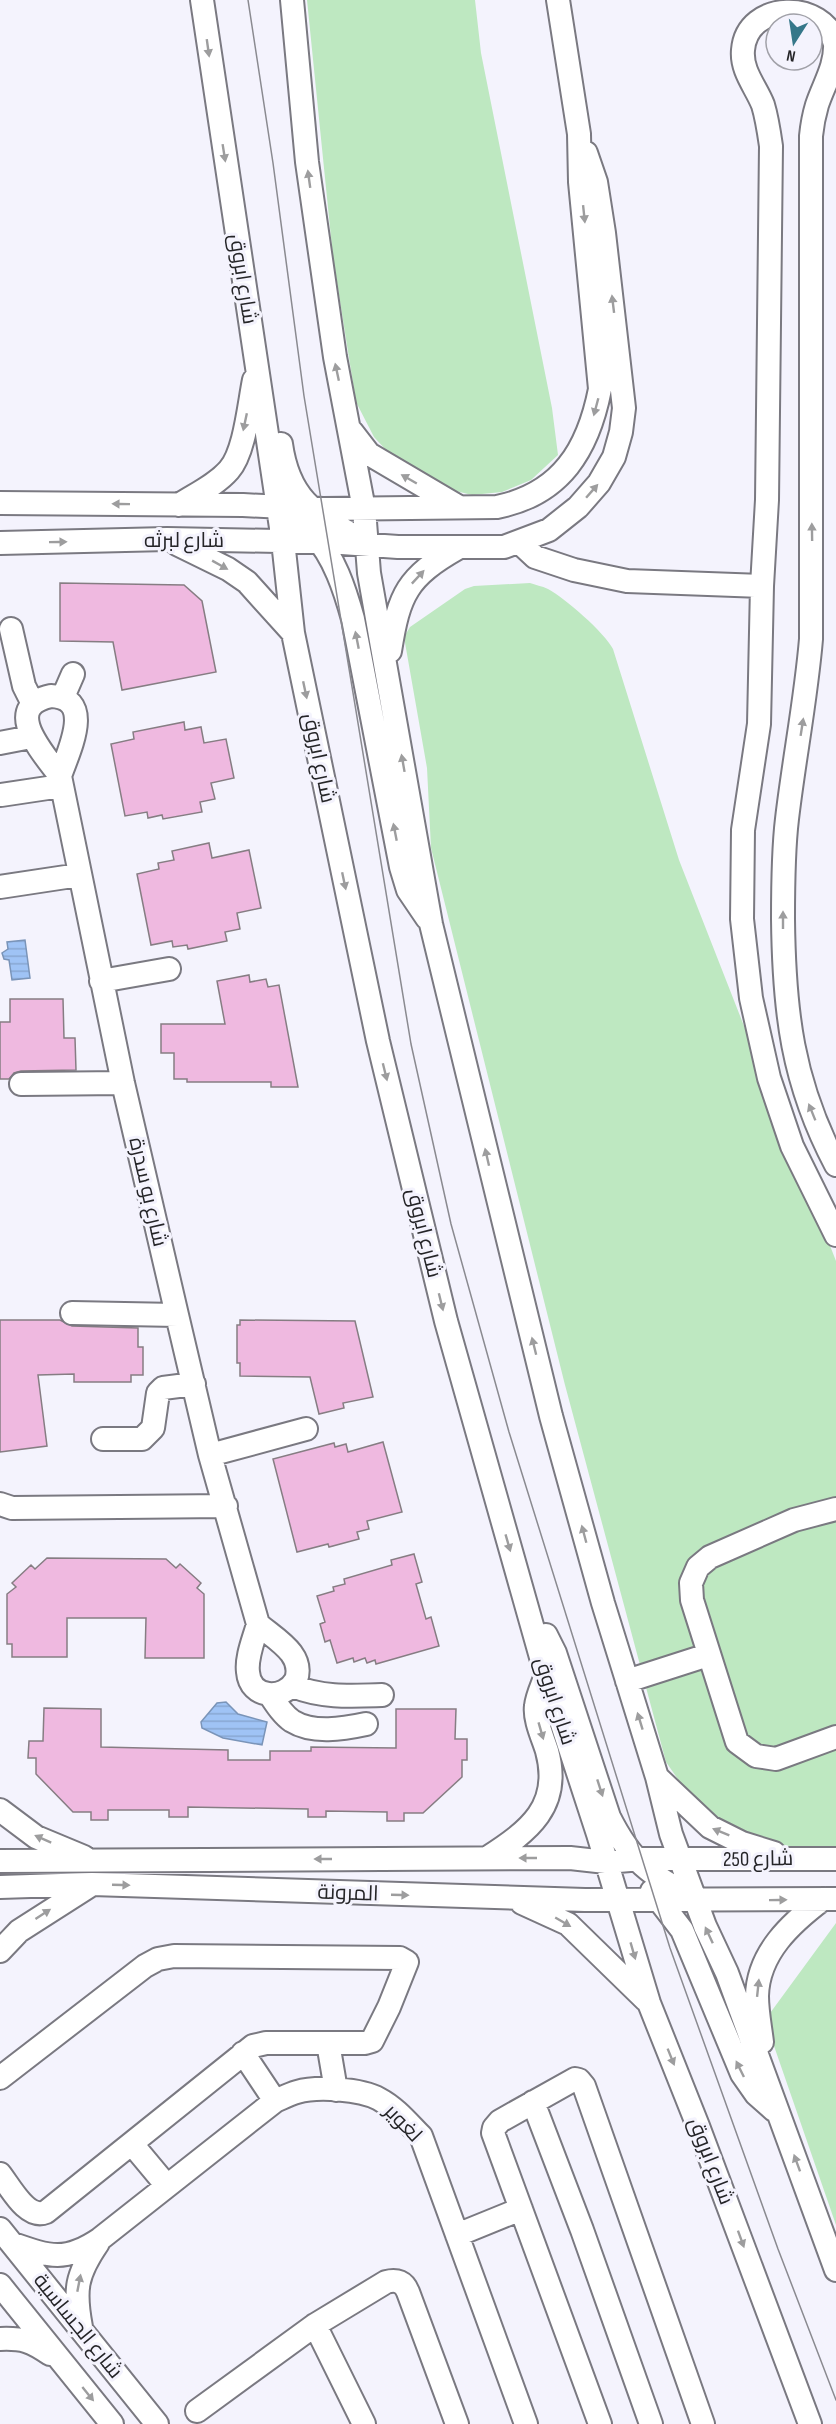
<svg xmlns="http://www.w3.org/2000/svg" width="836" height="2424" viewBox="0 0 836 2424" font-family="'Sofia Sans Condensed',Cairo,sans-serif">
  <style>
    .green { fill: #bee8c1 }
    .water { fill: url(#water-rules); stroke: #7a94b8; stroke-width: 1.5 }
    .building { fill: #efb9e0; stroke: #867d83; stroke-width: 1.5 }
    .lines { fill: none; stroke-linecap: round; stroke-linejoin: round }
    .minor-casing { stroke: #7a7981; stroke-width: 26 }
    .minor { stroke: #fff; stroke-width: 22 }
    .tram { stroke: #8a8a90; stroke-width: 1.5 }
    .oneway { fill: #9d9d9e }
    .labels { text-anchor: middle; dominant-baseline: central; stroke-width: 6; stroke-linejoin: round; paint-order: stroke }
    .street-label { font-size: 21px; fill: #252528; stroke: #f4f3fd }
  </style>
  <defs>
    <pattern id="water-rules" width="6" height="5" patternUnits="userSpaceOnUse" patternTransform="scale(1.5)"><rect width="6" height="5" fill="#9fc3f5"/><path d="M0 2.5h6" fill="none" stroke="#89a7d2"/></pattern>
  </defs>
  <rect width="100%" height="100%" fill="#f4f3fd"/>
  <path class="green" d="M307,0H475L481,53L552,408L558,455L531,480L502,492L472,495L436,486L399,464L374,437L356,402L333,257Z
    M530,583C535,585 542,586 548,589C565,598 605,633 613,649L679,860L836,1261V1847L774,1846L717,1822L691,1798L666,1762L565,1385L431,848L427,768L404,637L410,627L465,589L474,586Z
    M836,1923V2225L765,2020Z"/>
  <path class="water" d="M25,940L30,978L12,980L9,960L4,959L2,953L8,949L7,942Z
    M226,1702L238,1714L267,1722L262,1745L223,1738L202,1728L201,1722L217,1703Z"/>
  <path class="building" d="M60,583L184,585L202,601L216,672L122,690L113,642L60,641Z
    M184,722L185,730L201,727L204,743L226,739L234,778L211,783L215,799L200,802L202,812L163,819L162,815L148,818L147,812L125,816L111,744L134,739L133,732Z
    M209,843L212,858L249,850L261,908L237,913L240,929L225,932L227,941L188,949L187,945L173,947L172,941L151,945L137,874L159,869L158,863L174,860L172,851Z
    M249,975L250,982L266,979L268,987L279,985L298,1087H271V1082H187V1079H174V1053H161V1024H225L217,981Z
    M10,999H63L64,1038H75L76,1070L21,1071L14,1073L9,1079H0V1022H10Z
    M0,1320H60L72,1326L138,1328V1347H143V1375H131V1382H74V1374L38,1375L47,1446L0,1452Z
    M240,1320L355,1321L373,1397L343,1403L344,1408L319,1414L310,1377L240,1376V1363H237V1325H240Z
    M383,1442L402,1512L367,1521L369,1529L357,1532L359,1539L329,1547L328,1544L297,1552L273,1459L334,1443L335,1447L346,1444L348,1452Z
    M414,1554L422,1582L416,1584L426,1619L431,1617L439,1646L376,1664L375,1660L367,1663L365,1658L354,1662L353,1658L337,1663L330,1640L325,1642L320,1624L325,1622L317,1596L334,1591L333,1587L345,1584L344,1579L392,1565L391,1560Z
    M47,1558L166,1559L176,1568L180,1564L201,1583L197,1588L204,1594V1658H145L146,1618H67V1657H12V1644H7V1594L16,1587L12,1583L31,1565L35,1569Z
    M44,1708L101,1709V1747L228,1750V1760H270V1751H311V1747L396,1748V1709H456L455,1739H467V1760H462V1777L423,1813H404V1821H387V1812L326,1811V1817H308V1809L188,1807V1817H169V1810H108V1820H91V1812H73L36,1774V1758H28L29,1741H43Z"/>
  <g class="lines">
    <defs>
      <path id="minor" d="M202,0L283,541L293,633L378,1041L446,1321L546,1675L598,1834L649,2003L698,2126L810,2424
        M292,0L307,162L335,357L364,509L369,573L431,924L551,1416L603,1603L657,1777L671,1834L705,1926L727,1973L836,2270
        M352,432L369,454L459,507
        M281,444C289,501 316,514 361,540
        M0,503L243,505L323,509L497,507C561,494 588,450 600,389L580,182L579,134L558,0
        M179,505C196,494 216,485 229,470C245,452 249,404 254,380
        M278,508C290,516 303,524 313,534C334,556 345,590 353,619L401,867L408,890L427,918
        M0,543L167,539L328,542L398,547H504L549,530L578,507L599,483L614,457L621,432L624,408L604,233L596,182L586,153
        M520,543L535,557L574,570L627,581L762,586
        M177,544L228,569L247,582L293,633
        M11,629L24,686L33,704
        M390,651C399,594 407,577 458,548
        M51,696C96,698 68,752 60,776C44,754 0,707 51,696Z
        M63,697L73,674
        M0,743L31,737
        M60,776L123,1083L177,1315L210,1455L258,1624
        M1,795L61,786
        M0,887L79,875
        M101,981L169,969
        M21,1084L123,1083
        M836,1165C792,1082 784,1011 783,919C783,886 783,852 787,819C794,759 806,699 811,639V136C812,126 814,115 817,105C824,84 836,66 835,44C825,0 747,0 743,50C741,71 756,87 763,105C767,118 769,132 771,146L767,500L762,586L759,724L743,830L742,919L751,998L769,1078L792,1146L836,1235
        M72,1313L177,1315
        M103,1439H142L153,1428L158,1393L163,1388L194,1384
        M210,1455L306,1429
        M0,1504L12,1508L226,1506
        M836,1509L794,1520L710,1557L698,1567L691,1583L692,1600L737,1742L756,1756L776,1759L836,1737
        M258,1624C275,1639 305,1654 296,1680C284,1701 250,1699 248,1672C246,1657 254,1639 258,1624Z
        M546,1635L555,1653L609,1817C632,1863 649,1873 693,1898
        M627,1681L708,1655
        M293,1686C322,1698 352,1696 382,1695
        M270,1695C276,1704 283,1715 292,1721C313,1734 343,1729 366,1724
        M657,1777L710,1827L742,1843L774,1853
        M0,1810L36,1837L84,1857
        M487,1858C529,1831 562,1806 547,1751C543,1738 534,1719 536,1706C537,1696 543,1684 546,1675
        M0,1861L570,1858L606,1862L642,1859H836
        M0,1887L92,1884L585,1900L836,1899
        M652,1891L682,1930L742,2074L756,2094L774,2110
        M522,1903L568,1924L646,2000
        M0,1951L19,1931L91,1885
        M762,2042C760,2026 757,2011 757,1996C758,1953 791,1923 823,1899
        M328,2043L336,2090
        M243,2053L275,2101
        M0,2078L145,1966L158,1959L174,1956L400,1958L407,1962L389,2007L372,2041L365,2043H266L253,2046L46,2212C27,2220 11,2188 0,2174
        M533,2102L582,2230L651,2424
        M132,2144L167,2186
        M0,2229L157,2424
        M457,2235L521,2209
        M13,2244C50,2257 66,2262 100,2239L275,2101C282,2098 290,2094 297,2092C317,2086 361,2089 379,2099C396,2108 408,2123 421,2136L526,2424
        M0,2285L112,2424
        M315,2325L364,2424
        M81,2327C74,2290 76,2275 98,2243
        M0,2339C23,2338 31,2341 50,2354
        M197,2411L315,2325L386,2282C397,2279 404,2282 408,2292L457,2424
        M600,2424L493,2133L494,2128L500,2121L575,2079L579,2080L584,2086L703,2424"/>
    </defs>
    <use href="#minor" class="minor-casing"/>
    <use href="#minor" class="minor"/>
    <path class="tram" d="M248,0L273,163L304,396L411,1044L451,1224L509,1432L670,1948L778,2249L836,2400"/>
  </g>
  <defs><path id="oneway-solid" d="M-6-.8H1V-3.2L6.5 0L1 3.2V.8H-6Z" transform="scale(1.5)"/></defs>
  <g class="oneway">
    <use href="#oneway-solid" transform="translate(208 48) rotate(82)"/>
    <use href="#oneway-solid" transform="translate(224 153) rotate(81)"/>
    <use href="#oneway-solid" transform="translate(309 179) rotate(-98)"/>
    <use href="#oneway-solid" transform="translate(584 214) rotate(84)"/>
    <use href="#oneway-solid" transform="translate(613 304) rotate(-97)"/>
    <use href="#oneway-solid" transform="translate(337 372) rotate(-102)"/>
    <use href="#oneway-solid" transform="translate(596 407) rotate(105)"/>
    <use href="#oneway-solid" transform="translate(245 422) rotate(102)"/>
    <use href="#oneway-solid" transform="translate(409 479) rotate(-150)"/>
    <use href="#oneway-solid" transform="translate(592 491) rotate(-49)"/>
    <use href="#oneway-solid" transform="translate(121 504) rotate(-179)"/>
    <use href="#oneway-solid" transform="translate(812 532) rotate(-91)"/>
    <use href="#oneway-solid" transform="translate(58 542) rotate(-1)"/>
    <use href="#oneway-solid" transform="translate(220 565) rotate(29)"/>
    <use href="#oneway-solid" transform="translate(418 577) rotate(-47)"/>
    <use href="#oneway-solid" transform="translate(357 640) rotate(-101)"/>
    <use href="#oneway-solid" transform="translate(305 690) rotate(78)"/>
    <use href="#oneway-solid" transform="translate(802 727) rotate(-81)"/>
    <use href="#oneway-solid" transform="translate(403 763) rotate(-100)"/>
    <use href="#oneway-solid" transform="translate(395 832) rotate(-101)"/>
    <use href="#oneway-solid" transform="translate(344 881) rotate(78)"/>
    <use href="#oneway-solid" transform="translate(783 920) rotate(-90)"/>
    <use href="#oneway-solid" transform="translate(385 1072) rotate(76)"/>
    <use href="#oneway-solid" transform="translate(812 1112) rotate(-112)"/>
    <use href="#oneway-solid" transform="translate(487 1157) rotate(-103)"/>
    <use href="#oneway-solid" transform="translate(441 1302) rotate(76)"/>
    <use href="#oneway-solid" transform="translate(534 1346) rotate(-104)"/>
    <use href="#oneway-solid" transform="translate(584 1534) rotate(-105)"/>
    <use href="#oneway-solid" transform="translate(508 1543) rotate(74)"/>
    <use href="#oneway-solid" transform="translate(640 1721) rotate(-107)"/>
    <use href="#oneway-solid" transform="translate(541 1731) rotate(74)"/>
    <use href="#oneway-solid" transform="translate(600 1788) rotate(72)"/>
    <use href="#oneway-solid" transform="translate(721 1832) rotate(-158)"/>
    <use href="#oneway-solid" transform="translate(43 1839) rotate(-156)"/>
    <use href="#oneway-solid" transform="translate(528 1858) rotate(180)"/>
    <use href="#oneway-solid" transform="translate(323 1859) rotate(180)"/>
    <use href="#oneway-solid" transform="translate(121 1885) rotate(2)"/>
    <use href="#oneway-solid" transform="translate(400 1895) rotate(2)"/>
    <use href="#oneway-solid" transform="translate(778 1900) rotate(-1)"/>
    <use href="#oneway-solid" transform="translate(43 1914) rotate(-33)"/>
    <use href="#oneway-solid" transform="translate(563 1922) rotate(30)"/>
    <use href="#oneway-solid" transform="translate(709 1935) rotate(-115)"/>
    <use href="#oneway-solid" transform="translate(633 1951) rotate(74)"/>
    <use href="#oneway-solid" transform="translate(758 1988) rotate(-84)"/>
    <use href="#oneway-solid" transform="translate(671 2057) rotate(68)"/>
    <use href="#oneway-solid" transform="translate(740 2069) rotate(-116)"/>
    <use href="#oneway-solid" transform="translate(797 2163) rotate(-110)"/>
    <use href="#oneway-solid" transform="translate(741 2239) rotate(70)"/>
    <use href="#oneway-solid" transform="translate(79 2283) rotate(-79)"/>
    <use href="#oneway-solid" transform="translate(88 2394) rotate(51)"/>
  </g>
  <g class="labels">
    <g class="street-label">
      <text transform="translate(243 279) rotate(81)">شارع ابروق</text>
      <text x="184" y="540">شارع لبرثه</text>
      <text transform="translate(319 758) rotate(78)">شارع ابروق</text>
      <text transform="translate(148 1192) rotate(77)">شارع بو سدرة</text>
      <text transform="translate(424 1233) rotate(76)">شارع ابروق</text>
      <text transform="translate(555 1701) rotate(72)">شارع ابروق</text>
      <text transform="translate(758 1859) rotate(-1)">شارع 250</text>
      <text transform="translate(348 1893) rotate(2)">المرونة</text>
      <text transform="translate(403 2123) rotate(46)">لغوير</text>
      <text transform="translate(711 2161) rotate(69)">شارع ابروق</text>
      <text transform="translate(78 2326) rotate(51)">شارع الجساسية</text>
    </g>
  </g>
  <g transform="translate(794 42) rotate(192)"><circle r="28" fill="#f4f3fd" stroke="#a1a1a8" stroke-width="1.5"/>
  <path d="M0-4.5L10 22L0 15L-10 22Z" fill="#357789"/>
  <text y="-9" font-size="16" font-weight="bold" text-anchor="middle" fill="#252528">N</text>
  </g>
</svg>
